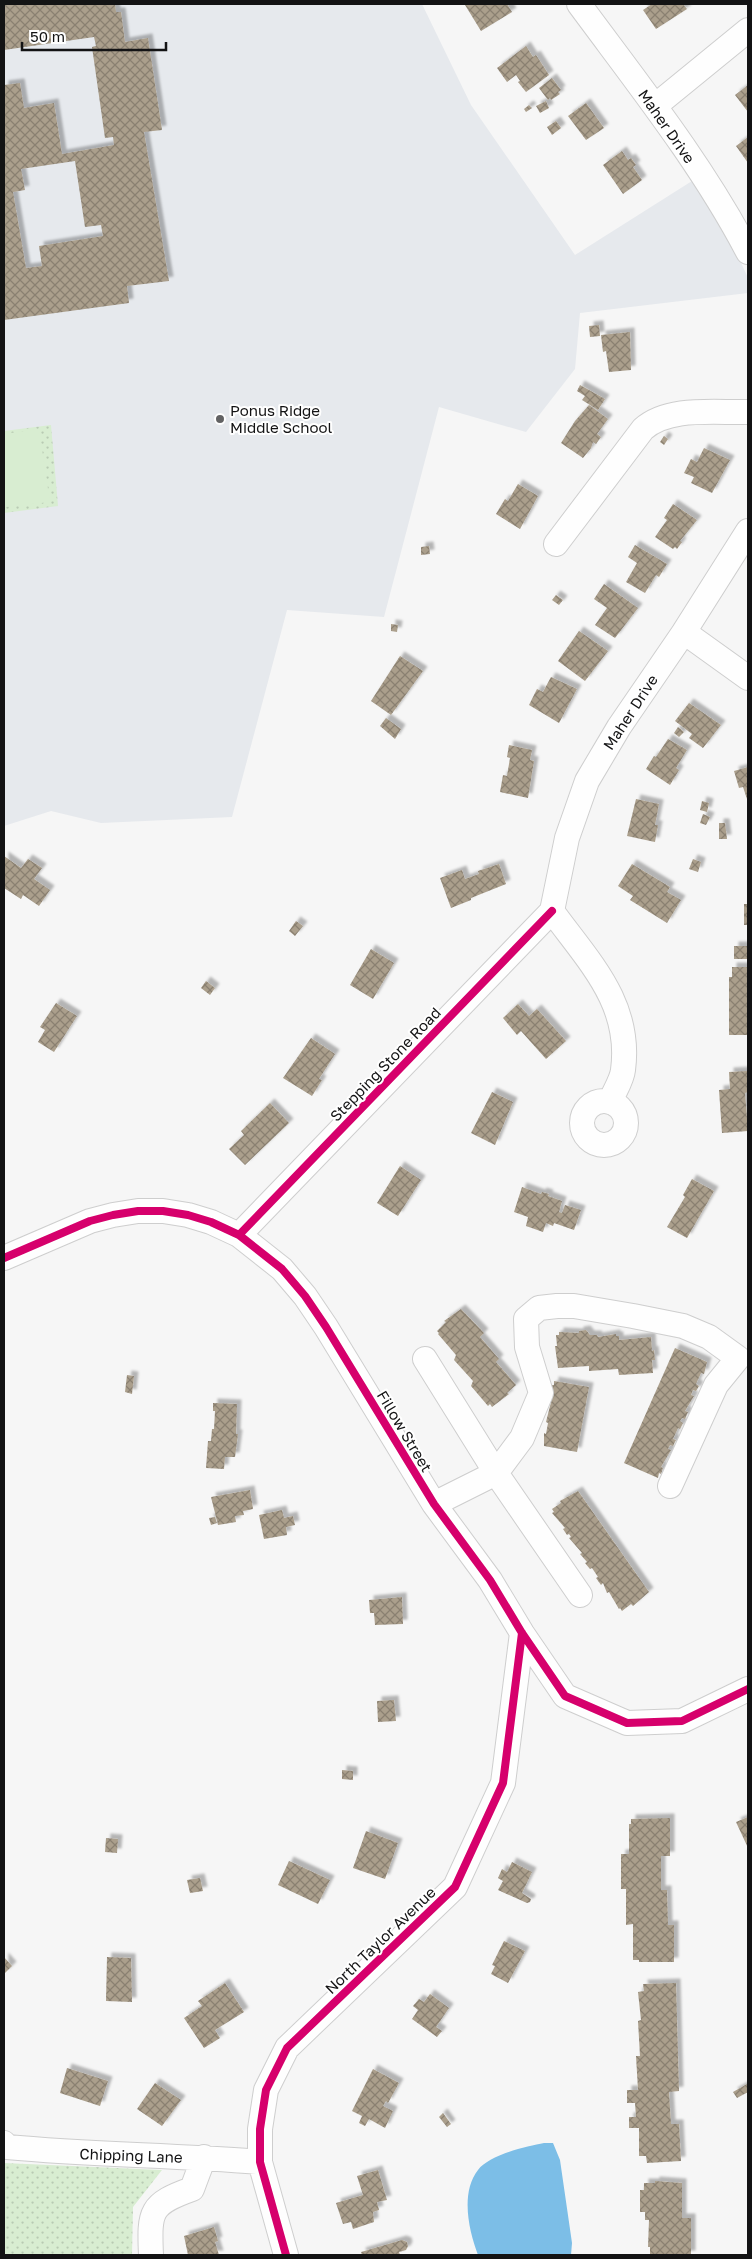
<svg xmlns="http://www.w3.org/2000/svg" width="752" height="2259" viewBox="0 0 752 2259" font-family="'Golos Text',sans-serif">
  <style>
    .built { fill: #e6e9ed }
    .grass { fill: url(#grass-dots) }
    .pitch { fill: #d8edd1 }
    .water { fill: #7cbee7 }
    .building { fill: url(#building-cross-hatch); fill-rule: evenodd; filter: url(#shadow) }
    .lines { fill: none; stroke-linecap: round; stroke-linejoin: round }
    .minor-casing { stroke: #cecece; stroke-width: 26 }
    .minor { stroke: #fefefe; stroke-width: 24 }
    .cycleway-casing { stroke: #fff; stroke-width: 11 }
    .cycleway { stroke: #d6006c; stroke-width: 8 }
    .poi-dot { fill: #626263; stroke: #fff; stroke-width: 2 }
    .labels { text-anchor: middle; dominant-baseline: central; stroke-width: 4; stroke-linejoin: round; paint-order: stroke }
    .street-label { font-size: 15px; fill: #131314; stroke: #fff }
    .poi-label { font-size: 15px; fill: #131314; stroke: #fff; text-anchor: start }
  </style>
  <defs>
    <pattern id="grass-dots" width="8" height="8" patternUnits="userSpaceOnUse" patternTransform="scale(1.25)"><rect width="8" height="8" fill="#d8edd1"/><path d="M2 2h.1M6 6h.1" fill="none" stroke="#b8cab3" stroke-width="1.8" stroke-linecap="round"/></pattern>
    <pattern id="building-cross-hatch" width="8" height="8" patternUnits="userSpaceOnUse" patternTransform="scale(1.25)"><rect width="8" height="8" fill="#ab9f8c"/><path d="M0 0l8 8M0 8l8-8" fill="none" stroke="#8a8071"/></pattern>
    <filter id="shadow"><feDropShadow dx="4.5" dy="-4.5" stdDeviation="1" flood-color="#0004"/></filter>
  </defs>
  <rect width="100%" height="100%" fill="#f6f6f6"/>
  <path class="built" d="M4,4H422L471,105L575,255L692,181L712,210L737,254L748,278V293L580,313L575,369L526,432L439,407L384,617L287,610L232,817L101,823L51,811L4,826Z"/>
  <path class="grass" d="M51,425L58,506L4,513V431Z
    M4,2163L162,2170L133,2207L132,2255H4Z"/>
  <path class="pitch" d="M39,429L50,502L5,507L4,434Z"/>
  <path class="water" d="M544,2143H553L560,2160L572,2243L571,2255H478C469,2231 460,2193 478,2170C489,2155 527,2146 544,2143Z"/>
  <path class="building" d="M4,4H115L116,12H121L125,42L148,38L162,130L144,132L169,281L127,286L129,303L4,320V85L20,83L24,108L54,103L62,154L114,145L113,137L105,138L92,47L96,46L94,37L4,50ZM75,161L85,227L101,225L103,236L39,246L42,266L26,268L13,192L25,190L21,169Z
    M467,4H507L512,12L481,31L465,5Z
    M652,4H683L687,9L656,29L643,10Z
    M526,46L533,57L536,55L549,75L526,92L518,82L520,81L516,75L507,82L497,68Z
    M552,78L561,90L558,92L560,94L551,100L550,98L548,100L539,88Z
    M748,85V112L735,95Z
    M546,101L549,108L540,113L536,106Z
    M586,103L604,128L586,140L568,116Z
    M529,105L532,108L526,112L524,109Z
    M556,121L561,128L552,135L547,127Z
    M748,137V163L736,146Z
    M622,151L628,160L631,158L636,165L633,167L642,180L623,194L603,165Z
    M599,325L600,336L590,337L589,326Z
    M630,332L631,370L609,372L606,351L603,352L601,335Z
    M580,385L605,399L598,410L582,400L585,396L577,391Z
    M589,405L608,419L597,434L601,437L596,444L593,442L591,448L583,458L561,443L575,421Z
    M664,436L668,439L664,445L660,442Z
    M704,448L730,460L712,493L691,483L694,477L684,473L691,459L697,462Z
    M518,484L538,496L520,529L496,514L505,499L508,501Z
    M673,504L697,520L680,541L682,542L677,549L675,547L673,549L655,537L667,520L664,518Z
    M635,545L667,564L659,577L656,575L645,593L626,582L637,563L628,557Z
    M429,546L430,554L421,555V547Z
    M604,584L638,608L615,638L595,625L607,608L594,599Z
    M556,595L563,600L559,605L552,600Z
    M391,624L398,625L397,632L391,631Z
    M579,631L608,651L585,681L558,661Z
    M400,656L423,671L391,715L371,701Z
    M551,677L577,689L559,723L529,705L537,689L543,692Z
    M689,703L721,725L703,748L689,738L692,734L675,721Z
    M386,718L401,729L395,739L380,726Z
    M678,727L684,732L679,737L674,733Z
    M668,739L687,750L676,768L679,770L670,785L646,769L654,756L656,757Z
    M509,745L532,750L530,760L534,761L528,798L500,792L503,775L507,776L510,758L507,757Z
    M748,767V802L743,787L739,788L734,771Z
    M636,799L659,804L655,825H658L655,842L627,836Z
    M702,801L709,803L707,812L700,810Z
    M703,814L710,817L706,825L700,823Z
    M719,823H725L727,839H719Z
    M4,856L21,868L28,859L42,868L34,879L50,890L39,906L23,895L21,899L4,888Z
    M693,859L701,862L698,872L689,869Z
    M499,864L506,884L471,898V900L451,908L440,878L462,870L465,879L479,874L478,871Z
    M632,864L670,887L667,892L681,900L667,923L630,900L633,896L618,886Z
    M744,904H748V925H744Z
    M296,921L303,926L295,936L289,931Z
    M734,946H748V959H734Z
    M371,949L394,963L373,999L350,985Z
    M732,967H747L748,1035H729V977H732Z
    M206,981L215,988L210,995L201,988Z
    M56,1003L77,1016L54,1052L38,1042L45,1030L40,1027Z
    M518,1004L529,1016L537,1009L566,1041L546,1059L521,1031L517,1035L503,1018Z
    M311,1038L335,1054L319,1079L322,1080L312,1096L283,1078Z
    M748,1071V1092L745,1093L748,1131L722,1133L719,1090L730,1089L729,1072Z
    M492,1092L513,1102L495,1145L471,1133Z
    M270,1103L289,1123L245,1165L229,1149L244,1135L241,1131Z
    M400,1166L421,1180L398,1216L377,1203Z
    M692,1179L714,1191L687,1238L667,1227L685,1197L683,1195Z
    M522,1187L541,1194L542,1192L549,1194L548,1196L562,1201L559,1212L562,1213L565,1205L581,1210L574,1230L554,1223L553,1226L546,1223L543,1232L526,1226L528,1217L514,1212Z
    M461,1309L484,1333L480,1337L499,1359L496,1362L516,1385L507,1393L509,1394L492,1407L490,1404L488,1406L471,1386L473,1381L454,1360L456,1355L438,1334L439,1333L437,1331L446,1322L444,1321Z
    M586,1330L590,1335H597L598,1337L616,1334V1336H619V1340L651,1337L652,1351L654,1350L655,1360H652L653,1373L619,1375L618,1369L589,1371V1366L558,1368L555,1346H557L556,1335H559V1332L579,1333V1331Z
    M675,1348L707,1362L704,1374L701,1373L696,1384L699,1386L696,1391L693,1390L691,1395L694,1396L685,1411L688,1412L685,1419L682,1418L680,1421L683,1423L680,1429L678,1428L673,1439L676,1440L673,1446L670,1445L668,1449L671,1450L661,1467L663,1468L661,1474L659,1473L658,1478L624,1463Z
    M127,1375L134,1376L132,1394L125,1392Z
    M554,1381L589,1387L577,1452L544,1446V1433L546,1434L548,1423L546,1422L553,1394L550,1393L552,1385H554Z
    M213,1403L237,1404L236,1434H238L235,1457H225L224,1469L206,1468L208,1441H211L212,1429H214L215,1411H213Z
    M250,1490L253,1509L243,1511L244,1515L235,1516L236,1522L218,1525L211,1497Z
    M578,1491L649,1592L633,1606L631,1604L622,1611L620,1608L619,1609L609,1592L607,1593L603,1583L601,1585L596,1578L598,1577L592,1568L590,1569L585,1563L587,1562L580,1554L582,1553L569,1538L571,1537L569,1534L567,1535L563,1529L565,1528L552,1513L554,1512L552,1509L561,1503L560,1501Z
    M282,1510L284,1518L293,1516L295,1525L286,1527L287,1535L264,1539L259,1515Z
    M215,1517L217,1523L211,1525L209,1518Z
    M402,1597L403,1624L375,1625L374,1613H370L369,1600Z
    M394,1700L396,1721L378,1722L377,1701Z
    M342,1770L353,1771V1780L342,1779Z
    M748,1817V1848L736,1822Z
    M670,1818V1856H661V1890H667L668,1925H674V1962H639V1960H633V1924L626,1925V1889H621V1854H629V1824H631V1819Z
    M366,1831L398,1843L385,1879L353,1868Z
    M106,1838L118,1839L117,1853L105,1852Z
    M289,1861L330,1880L318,1904L278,1885Z
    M512,1862L532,1872L522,1893L531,1899L530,1902L527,1903L498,1890L503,1881L498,1878L502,1869L507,1872Z
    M200,1878L203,1891L190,1893L187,1880Z
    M504,1941L525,1951L508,1983L491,1974L495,1966L492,1965Z
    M4,1957L12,1966L4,1974Z
    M107,1957L131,1958L132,2002L106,2001Z
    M225,1983L244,2012L215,2030L220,2038L204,2048L184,2018L202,2006L198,2001Z
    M676,1983L679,2091L669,2092L671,2124H679L681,2161L647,2163L646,2156H639V2128H629V2117H636L635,2103H627V2090H638L636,2056H640L638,2021L641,2020L638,1992L644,1991L643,1984Z
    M430,1994L449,2008L436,2027L442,2031L437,2037L412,2019L418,2010L413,2006L419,1999L424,2002Z
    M67,2068L108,2081L100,2106L60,2093Z
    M373,2069L399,2083L388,2103L386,2101L383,2106L393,2111L385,2128L369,2119L365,2126L359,2123L362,2116L352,2111Z
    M155,2083L181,2100L162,2126L137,2109Z
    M747,2084L748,2092L737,2098L733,2092Z
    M443,2113L451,2124L447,2127L439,2117Z
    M378,2170L387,2200L377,2202L379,2210L373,2212L374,2222L353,2229L351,2222L343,2224L336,2203L363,2195L357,2176Z
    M655,2181L682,2183V2218H691V2255H650V2247H648L649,2220H645V2212H640V2190H644V2183H655Z
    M214,2227L218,2241L215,2242L219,2255H188L184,2236Z
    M402,2240L407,2242L408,2246L406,2250L399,2252L400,2255H362L361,2252Z"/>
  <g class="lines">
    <defs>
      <path id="minor" d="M579,4C638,84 702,164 748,252
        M655,106L748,30
        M556,544L643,429C669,406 715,413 748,412
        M684,632L748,678
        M552,911L567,838L587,781L619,727L684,632L748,531
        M552,911C588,961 632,1003 623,1070C622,1080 614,1092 610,1102
        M582 1123a22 22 0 1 1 44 0a22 22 0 1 1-44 0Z
        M239,1235L552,911
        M4,1258L90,1221L113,1215L138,1211H163L188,1215L211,1222L239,1235L282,1269L305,1296L326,1327L434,1504L490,1580L522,1633L565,1696L627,1723L682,1721L748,1689
        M425,1359L496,1473L580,1595
        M434,1504L496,1473L522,1438L541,1393L527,1347L526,1319L539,1308L557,1306H574L633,1316L683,1326L709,1337L738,1358L716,1385L670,1486
        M4,2143L7,2147C92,2155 176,2155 260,2162
        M151,2255C149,2211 150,2204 192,2189L204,2157
        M286,2255L260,2162V2129L266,2090L287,2048L455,1887L503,1783L522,1633"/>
    </defs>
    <use href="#minor" class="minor-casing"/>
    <use href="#minor" class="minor"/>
    <defs>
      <path id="cycleway" d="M239,1235L552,911
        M4,1258L90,1221L113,1215L138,1211H163L188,1215L211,1222L239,1235L282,1269L305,1296L326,1327L434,1504L490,1580L522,1633L565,1696L627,1723L682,1721L748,1689
        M286,2255L260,2162V2129L266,2090L287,2048L455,1887L503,1783L522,1633"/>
    </defs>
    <use href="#cycleway" class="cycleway-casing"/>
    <use href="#cycleway" class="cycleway"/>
  </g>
  <circle class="poi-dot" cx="220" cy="419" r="5"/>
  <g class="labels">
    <g class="street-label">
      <text transform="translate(667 126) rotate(55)">Maher Drive</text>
      <text transform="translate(630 712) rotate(-57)">Maher Drive</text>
      <text transform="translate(385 1064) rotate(-46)">Stepping Stone Road</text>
      <text transform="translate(405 1431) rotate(59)">Fillow Street</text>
      <text transform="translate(380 1940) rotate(-44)">North Taylor Avenue</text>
      <text transform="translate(131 2155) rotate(2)">Chipping Lane</text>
    </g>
    <g class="poi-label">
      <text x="230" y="410">Ponus Ridge<tspan x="230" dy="17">Middle School</tspan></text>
    </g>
  </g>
  <rect width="752" height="2259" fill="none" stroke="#131314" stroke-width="10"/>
  <path d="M22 42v8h144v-8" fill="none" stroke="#131314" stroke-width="2.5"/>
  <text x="30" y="42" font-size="15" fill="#131314" stroke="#ffffff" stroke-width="4" paint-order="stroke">50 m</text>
</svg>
